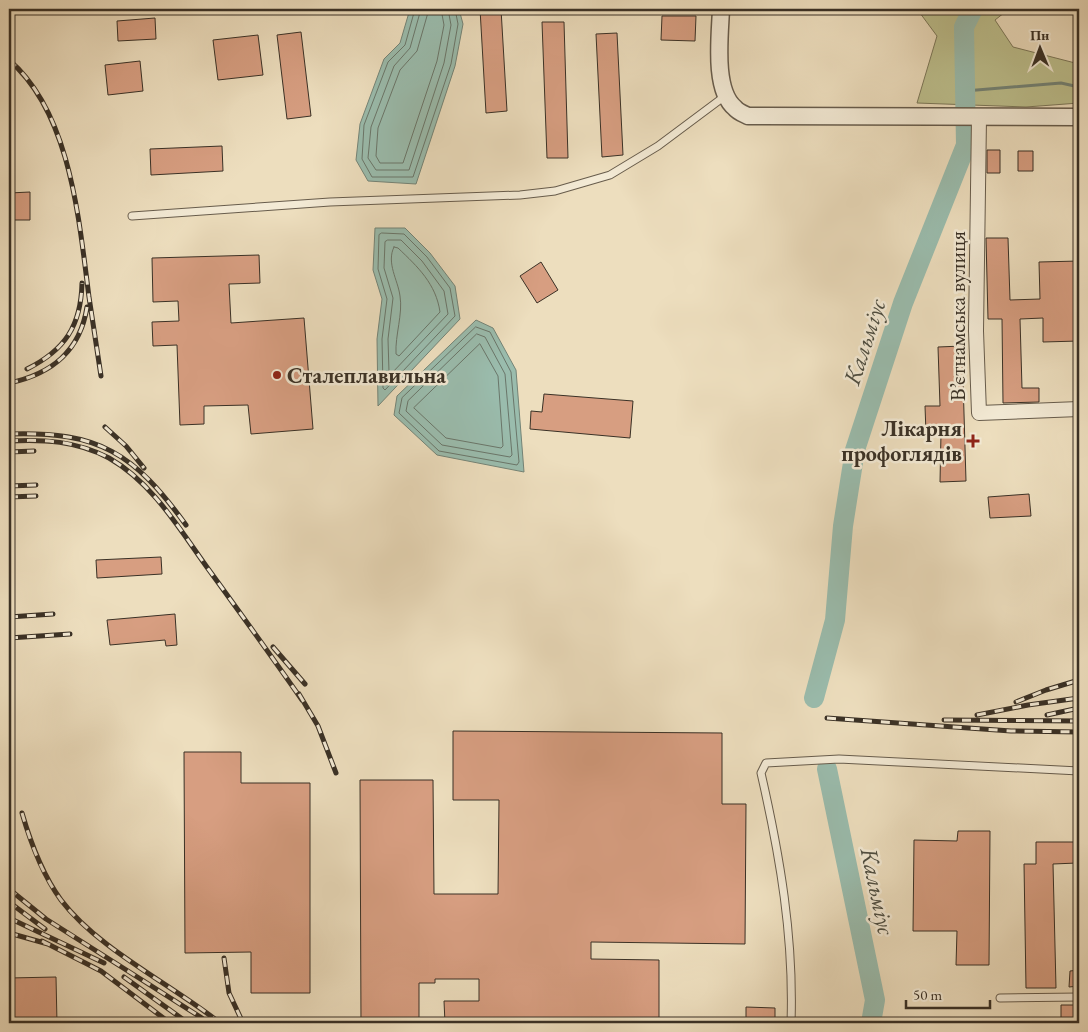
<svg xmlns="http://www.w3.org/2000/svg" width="1088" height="1032" viewBox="0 0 1088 1032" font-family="'EB Garamond',serif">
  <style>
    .green { fill: #bdc08e; stroke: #7c785a }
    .water { fill: #9abcad; stroke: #748477 }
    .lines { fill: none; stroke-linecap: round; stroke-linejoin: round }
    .shore { stroke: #6a766a; stroke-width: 1 }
    .stream { stroke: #748477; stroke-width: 3 }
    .river { stroke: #9abcad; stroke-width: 20 }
    .building { fill: #d79e81; stroke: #3a3126 }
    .service-casing { stroke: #675c4c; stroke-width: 9 }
    .minor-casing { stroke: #675c4c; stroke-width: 16 }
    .tertiary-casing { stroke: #675c4c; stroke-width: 19 }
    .service { stroke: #f3ead5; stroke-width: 7 }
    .minor { stroke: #f3ead5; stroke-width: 14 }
    .tertiary { stroke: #f3ead5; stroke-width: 16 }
    .rail-casing { stroke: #3a3126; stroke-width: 5 }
    .rail { stroke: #f3ead5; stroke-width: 3; stroke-dasharray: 9; stroke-linecap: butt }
    .poi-dot { fill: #8f2418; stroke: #f3ead5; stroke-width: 2 }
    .labels { text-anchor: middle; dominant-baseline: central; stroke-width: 5; stroke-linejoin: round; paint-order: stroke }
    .street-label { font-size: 22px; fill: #3a3126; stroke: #f3ead5 }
    .poi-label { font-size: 22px; font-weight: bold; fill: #3a3126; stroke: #f3ead5; text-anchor: start }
    .water-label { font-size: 24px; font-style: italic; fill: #4d4d41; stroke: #f3ead5 }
  </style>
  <rect width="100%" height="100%" fill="#eddebe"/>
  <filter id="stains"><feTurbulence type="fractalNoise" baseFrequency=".004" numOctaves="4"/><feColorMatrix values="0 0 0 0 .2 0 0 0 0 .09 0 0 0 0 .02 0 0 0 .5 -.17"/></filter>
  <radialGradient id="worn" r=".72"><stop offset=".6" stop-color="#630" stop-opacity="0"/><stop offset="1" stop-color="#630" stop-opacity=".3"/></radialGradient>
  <path class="green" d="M917,9H1009L995,20L1013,47L1079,64V103L1026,107L917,103L937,36Z"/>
  <path class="water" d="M410,9H459L463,24L455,66L416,184L368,181L356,160L360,124L384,59L400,43Z
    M375,228H405L430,253L455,286L460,319L378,406L377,339L382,299L373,270Z
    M476,320L493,328L516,370L524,472L437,455L394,415L397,396Z"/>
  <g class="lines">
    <path class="shore" d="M415,9L405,45L388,62L364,125L362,159L372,177H413L451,64L458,24L455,9
      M421,9L410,48L394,66L371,127L368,158L376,170H409L444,63L451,25L448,9
      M429,9L417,51L400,70L378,128L376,156L380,163H403L437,61L444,25L441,9
      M382,233L404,234L427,257L450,288L455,316L385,390L383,388L382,339L387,299L378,269L379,235Z
      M388,240H401L422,261L444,291L448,314L391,374L389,372L388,339L393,298L384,268L385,242Z
      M394,247L398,248C418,267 436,284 440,312L399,356L396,354C395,335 403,314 400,296C398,280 386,263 394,247Z
      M476,327L490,332L511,372L519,462L517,465L439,451L399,413L402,398Z
      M477,334L485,337L505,374L512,455L510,457L442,445L406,411L408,401Z
      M480,344L498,376L503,446L501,448L446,438L414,408Z"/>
    <path class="stream" d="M965,91L1061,83L1079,87"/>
    <path class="river" d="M814,698L835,620L843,526L855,450L903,303L966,145L964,27L973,9
      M827,769L875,1000L871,1023"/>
  </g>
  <path class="building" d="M480,9H501L507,111L486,113Z
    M662,16H696L695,41L661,40Z
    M155,18L156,39L118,41L117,21Z
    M542,22H564L568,158H547Z
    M301,32L311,116L287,119L277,35Z
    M617,33L623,155L602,157L596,34Z
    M258,35L263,75L218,80L213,40Z
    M140,61L143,91L108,95L105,65Z
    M222,146L223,171L151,175L150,149Z
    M987,150H1000V173H987Z
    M1018,151H1033V171H1018Z
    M30,192V220H9V193Z
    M986,238H1008L1010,300L1040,299L1039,262L1079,261V341L1043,342V318L1020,319L1022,388H1039V402L1003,403L1002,319H988Z
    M259,255L260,283L229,284L231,323L304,318L313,429L251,434L248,405L204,406V424L180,425L177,345L153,346L152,322L179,321L178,301L153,302L152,258Z
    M541,262L558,290L537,303L520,276Z
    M962,346L966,481L940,482L941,433H926L925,406H940L938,347Z
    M544,394L633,401L630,438L530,429L531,411L542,412Z
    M1029,494L1031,516L990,518L988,497Z
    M161,557L162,574L97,578L96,560Z
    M175,614L177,645L166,646L165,640L110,645L107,620Z
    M453,731L722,733V804H746L745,944L591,942V959L659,960V1023H445L444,1001H479V979H435V983H419V1023H361L360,780H433L434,894H498L499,800H453Z
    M184,752H241V783H310V993H251V952L185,953Z
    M958,831H990L989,965H956L957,931H913L914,840L957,841Z
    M1036,842H1077V863L1053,864L1056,988H1026L1024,864H1036Z
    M1079,970V986L1069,987L1070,971Z
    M56,977L57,1023H9V978Z
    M1061,1005H1079V1023H1061Z
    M746,1007L775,1008V1023H746Z"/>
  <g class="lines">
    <defs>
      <path id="service" d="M132,216L330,202L520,195L555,191L610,175L658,146L725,96
        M1000,998L1079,997
        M791,1023C794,938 780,856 761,773L766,763L839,759L1079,771"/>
      <path id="minor" d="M979,118L976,331L979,413L1079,409"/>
      <path id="tertiary" d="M721,9C720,35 713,90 735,108C738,112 744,114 748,116L1079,117"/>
    </defs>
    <use href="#service" class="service-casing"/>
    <use href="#minor" class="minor-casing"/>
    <use href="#tertiary" class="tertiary-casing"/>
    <use href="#service" class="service"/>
    <use href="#minor" class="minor"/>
    <use href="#tertiary" class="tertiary"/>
    <defs>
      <path id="rail" d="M9,60C71,113 79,221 89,297C93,323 97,349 101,376
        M27,369C65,350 81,326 82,283
        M9,383C51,374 80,352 87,307
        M105,427L126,446L144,468
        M9,434C99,431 134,453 186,525
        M9,441C43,439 77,441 109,458C153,483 180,530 209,570C241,614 272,657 302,700
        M9,452L34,451
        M9,486L36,485
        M9,497L36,496
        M9,617L53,614
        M9,638L70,634
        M273,647L305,684
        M299,694L318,726L336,773
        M1016,702L1046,690L1079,680
        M977,715L1028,705L1079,698
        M1047,715L1079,708
        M827,718L1011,731L1079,732
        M944,720L1079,721
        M22,813C31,844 42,874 61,900C98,949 171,984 220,1023
        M9,889L46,919L202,1018
        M9,902L45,929
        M9,918L104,963
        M9,933L48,944
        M42,941L101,971L170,1023
        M224,958L229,993L243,1023
        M124,977L188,1023
        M97,1020L119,1023"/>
    </defs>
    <use href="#rail" class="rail-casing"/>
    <use href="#rail" class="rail"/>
  </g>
  <g class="poi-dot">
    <circle cx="277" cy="375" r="5"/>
    <path d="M970.5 433.5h5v5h5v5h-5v5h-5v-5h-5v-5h5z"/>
  </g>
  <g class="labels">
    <g class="street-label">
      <text transform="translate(957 316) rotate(-90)">В’єтнамська вулиця</text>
    </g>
    <g class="poi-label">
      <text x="287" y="375">Сталеплавильна</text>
      <text x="962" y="428" text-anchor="end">Лікарня<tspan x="962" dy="25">профоглядів</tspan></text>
    </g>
    <g class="water-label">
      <text transform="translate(864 342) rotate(-72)">Кальміус</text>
      <text transform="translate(878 891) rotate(78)">Кальміус</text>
    </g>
  </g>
  <rect width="1088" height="1032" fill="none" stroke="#eddebe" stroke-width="30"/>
  <rect x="10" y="10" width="1068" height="1012" fill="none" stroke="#3a3126" stroke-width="2.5"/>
  <rect x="15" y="15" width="1058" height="1002" fill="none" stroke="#3a3126"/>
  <g transform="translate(1040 48) rotate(359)" stroke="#f3ead5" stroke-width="4" paint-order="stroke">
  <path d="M0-4L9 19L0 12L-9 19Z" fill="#3a3126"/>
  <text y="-8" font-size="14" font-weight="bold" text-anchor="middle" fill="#3a3126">Пн</text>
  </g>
  <path d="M906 1000v8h84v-8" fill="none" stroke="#3a3126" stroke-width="2.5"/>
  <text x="913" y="1000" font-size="15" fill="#3a3126" stroke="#f3ead5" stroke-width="4" paint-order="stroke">50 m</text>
  <rect width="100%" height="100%" filter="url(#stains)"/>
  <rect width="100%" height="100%" fill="url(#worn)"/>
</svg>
